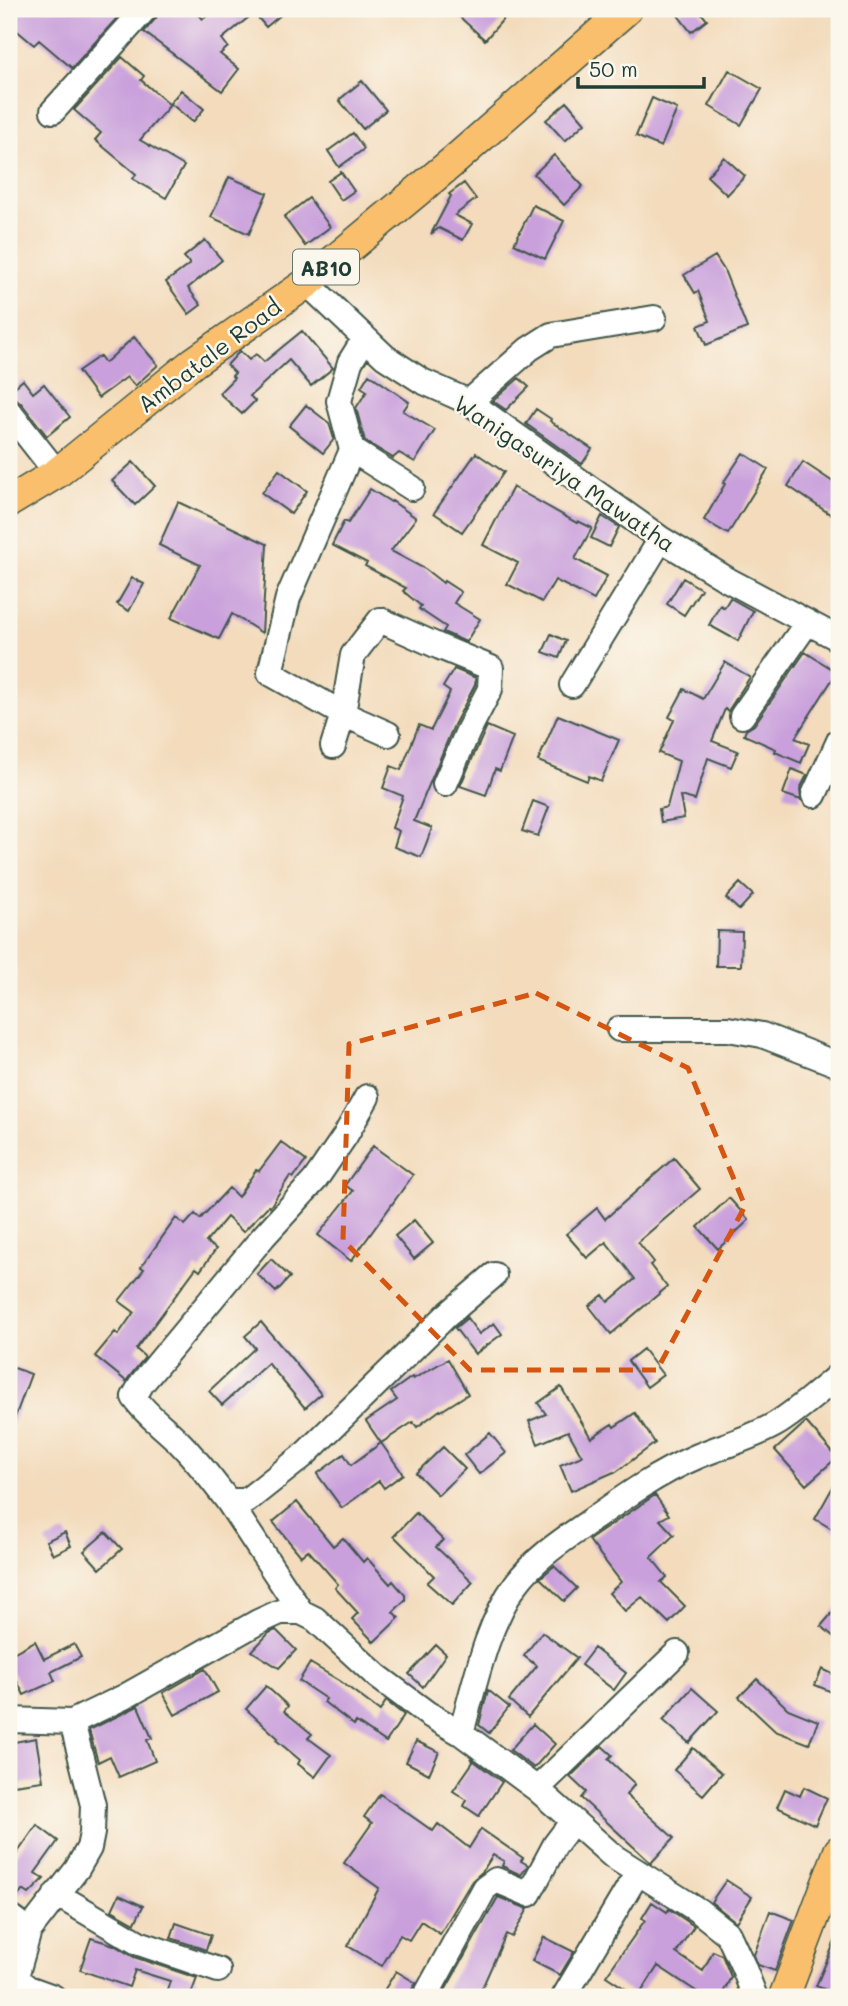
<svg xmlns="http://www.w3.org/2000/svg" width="848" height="2006" viewBox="0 0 848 2006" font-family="Mali,sans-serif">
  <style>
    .building { fill: #c9a0dc }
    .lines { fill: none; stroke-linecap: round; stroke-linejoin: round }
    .minor-casing { stroke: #3f5548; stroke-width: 28 }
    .major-casing { stroke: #3f5548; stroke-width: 33 }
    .minor { stroke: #fff; stroke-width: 24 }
    .major { stroke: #f9bf6d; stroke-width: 30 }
    .marked { fill: none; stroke: #d45610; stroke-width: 5; stroke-dasharray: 14 9; stroke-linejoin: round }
    .labels { text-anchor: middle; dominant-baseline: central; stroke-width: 5; stroke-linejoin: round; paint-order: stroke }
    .shield { fill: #fbf7ec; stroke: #61756b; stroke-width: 2 }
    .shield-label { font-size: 21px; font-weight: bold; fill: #1f3d34 }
    .street-label { font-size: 23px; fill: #1f3d34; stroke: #fbf7ec }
  </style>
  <rect width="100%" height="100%" fill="#fbf7ec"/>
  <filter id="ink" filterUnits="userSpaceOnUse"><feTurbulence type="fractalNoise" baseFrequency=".0143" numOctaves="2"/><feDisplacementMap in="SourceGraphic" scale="14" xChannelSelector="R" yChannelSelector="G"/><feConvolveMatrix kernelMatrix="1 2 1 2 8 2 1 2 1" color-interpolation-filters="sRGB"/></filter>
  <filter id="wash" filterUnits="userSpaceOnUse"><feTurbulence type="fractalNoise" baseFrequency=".00686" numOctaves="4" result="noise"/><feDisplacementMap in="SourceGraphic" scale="28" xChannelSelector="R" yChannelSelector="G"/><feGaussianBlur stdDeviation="1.57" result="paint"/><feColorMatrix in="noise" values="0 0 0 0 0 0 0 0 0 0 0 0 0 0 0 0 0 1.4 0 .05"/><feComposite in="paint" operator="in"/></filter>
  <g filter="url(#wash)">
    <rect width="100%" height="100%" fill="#f3dbbc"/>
    <g id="blocks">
      <path class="building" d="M9,9H125L72,68L39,40L34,45L9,24Z
        M159,9H194L203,19L215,9H288L266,27L254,13L222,39L228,47L220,54L239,69L222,91L144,32L156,18Z
        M451,9H512L485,40Z
        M684,9H698L707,20L691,32L677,14Z
        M122,57L144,76L141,80L170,105L140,140L184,166L166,198L133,179L136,174L95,140L101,133L74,110Z
        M729,70L762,89L741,125L709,106Z
        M362,81L386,110L363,129L339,100Z
        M181,90L204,109L193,122L170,103Z
        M652,98L677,109L661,147L636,136Z
        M567,102L585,123L565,141L546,120Z
        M353,133L364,149L339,167L328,151Z
        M554,155L583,186L564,205L534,174Z
        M724,157L745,176L727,195L707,176Z
        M341,172L354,191L341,200L328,181Z
        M229,177L267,193L249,234L211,217Z
        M464,183L476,199L455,215L472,224L463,240L439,228L431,234L451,196L449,194Z
        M309,198L330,227L305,246L284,217Z
        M533,205L564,221L545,259L514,244Z
        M205,240L222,260L188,288L201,305L189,314L166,282L190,264L184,257Z
        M715,256L724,270L747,328L706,345L698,326L710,321L698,291L695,293L684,275Z
        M302,331L333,368L311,386L289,360L250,396L255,401L242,414L219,393L234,378L232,376L235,373L227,365L240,351L249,360L256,354L264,362Z
        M134,337L158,365L135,386L127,377L98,398L78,371L100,356L105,363Z
        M369,374L409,402L403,411L435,430L415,462L399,453L393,458L365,441L356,408L367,391L361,387Z
        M519,378L529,387L506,410L493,401Z
        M23,380L33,393L44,384L70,417L47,436L21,403L9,392Z
        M306,405L329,423L334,439L323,453L289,426Z
        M536,409L551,419L550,421L592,449L582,464L526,424Z
        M476,453L504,472L462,532L434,513Z
        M743,453L768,469L728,534L704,520L725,484L723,483Z
        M133,462L155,486L135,505L112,481Z
        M803,462L839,486V506L833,516L788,486Z
        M279,470L307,491L291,514L262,493Z
        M513,487L577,523L578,521L592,528L575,559L607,576L594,600L555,580L542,602L507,584L518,563L483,545Z
        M370,489L391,502L392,501L416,518L391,551L425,569L443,583L444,581L461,592L454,603L480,619L466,642L443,632L446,627L419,609L421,606L403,591L406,588L365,566L367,563L332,545L344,521L348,523Z
        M178,502L267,544L262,633L232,614L219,639L171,618L200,565L159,545Z
        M602,516L619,527L609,547L591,538Z
        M132,578L144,584L129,611L117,604Z
        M683,578L701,589L684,615L667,604Z
        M730,598L753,611L738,641L709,625L720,605L724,608Z
        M551,634L566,641L559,658L543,652Z
        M805,652L837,672L795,738L809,744L801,763L775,752L776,749L744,735L746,730L754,725Z
        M725,662L750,677L728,711L725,709L712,741L738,751L731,767L708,758L695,800L680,796L684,818L661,822L659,809L667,807L679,761L659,753L674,720L669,717L684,689L703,699Z
        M454,669L476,678L475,685L454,725L414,821L432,828L421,857L394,847L399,831L392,828L403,796L383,788L391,766L401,770L419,725L431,730L450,692L443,687Z
        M558,715L619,740L601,781L589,776L587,781L538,761Z
        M487,726L513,737L500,771L495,769L486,795L460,786Z
        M792,769L807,775L800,789L801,800L783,794Z
        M533,801L549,807L538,836L522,831Z
        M740,883L753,895L739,910L726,898Z
        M717,931L742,932L741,966H716Z
        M281,1142L306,1161L293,1178L290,1176L270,1207L268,1206L243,1232L227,1217L206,1242L216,1249L200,1271L196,1268L136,1349L145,1357L126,1381L95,1356L115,1332L118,1335L134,1312L119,1301L144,1269L141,1267L176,1218L185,1225L195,1214L200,1219L229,1188L238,1197L256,1170L259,1171Z
        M373,1146L413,1175L351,1261L318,1235L353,1191L345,1185Z
        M674,1158L700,1189L638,1242L654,1262L650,1265L667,1287L611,1334L589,1306L603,1295L608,1302L635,1279L606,1242L587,1258L566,1234L597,1208L605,1219Z
        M729,1198L749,1220L718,1249L698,1227Z
        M414,1220L433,1243L414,1259L395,1236Z
        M271,1259L290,1277L276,1292L257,1274Z
        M467,1318L479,1334L494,1323L502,1334L475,1354L455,1328Z
        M261,1322L321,1394L305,1408L268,1363L222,1405L209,1391L255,1348L245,1336Z
        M643,1349L663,1375L647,1387L628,1361Z
        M448,1359L468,1394L441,1411L440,1410L417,1427L413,1422L381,1443L366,1421L397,1400L391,1392L412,1377L413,1379Z
        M9,1366L31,1374L10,1431L9,1430Z
        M561,1387L591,1438L612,1424L614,1427L635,1413L655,1443L615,1473L614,1472L571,1491L560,1465L582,1456L568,1431L538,1444L529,1421L546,1414L538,1403Z
        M806,1422L834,1454V1460L806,1485L775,1450Z
        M490,1433L506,1453L479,1474L464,1455Z
        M381,1443L403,1474L384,1488L379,1481L342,1508L317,1474L344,1454L351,1465Z
        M443,1447L465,1469L438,1495L416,1473Z
        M839,1476V1533L815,1519Z
        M655,1495L669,1515L660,1520L674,1535L651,1557L667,1577L661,1582L685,1606L669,1623L642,1597L625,1611L609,1593L621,1582L589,1540Z
        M297,1502L333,1546L343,1538L363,1562L367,1558L390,1584L393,1581L405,1595V1600L393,1612L399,1618L374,1642L352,1619L358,1613L335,1588L338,1584L308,1550L301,1556L273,1522Z
        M416,1513L443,1540L436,1547L473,1582L452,1605L427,1583L434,1576L394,1536Z
        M65,1532L71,1546L53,1555L46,1541Z
        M106,1532L122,1549L100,1569L84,1551Z
        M554,1566L577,1588L564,1601L540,1578Z
        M839,1605V1641L821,1626Z
        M276,1630L296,1650L279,1668L252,1651L269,1633Z
        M542,1632L577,1658L528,1717L509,1700L537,1666L524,1656Z
        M35,1641L44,1659L74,1644L81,1657L51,1672L55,1681L24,1695L9,1665V1655Z
        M436,1645L446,1654L423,1687L409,1674Z
        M594,1648L626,1673L614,1690L581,1665Z
        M310,1663L340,1681L380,1711L386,1701L404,1715L386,1742L356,1722L354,1725L324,1702L326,1699L299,1681Z
        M205,1669L218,1692L175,1715L163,1693Z
        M822,1669L839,1677V1695L815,1685Z
        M757,1679L788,1709L818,1721L809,1744L775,1731L739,1697Z
        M266,1686L288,1706L284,1711L312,1734L308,1738L331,1755L315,1777L298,1764L300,1760L276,1740L278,1738L246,1709Z
        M692,1688L718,1711L689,1743L663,1720Z
        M488,1690L509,1707L489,1733L479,1725Z
        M138,1706L152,1738L147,1740L155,1761L119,1777L110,1756L98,1762L89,1730Z
        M533,1724L555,1744L534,1768L510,1750Z
        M36,1738L43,1781L13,1785L9,1743Z
        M416,1741L439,1752L429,1774L406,1762Z
        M602,1746L612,1755L608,1759L635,1784L626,1795L674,1838L651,1863L581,1798L586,1792L570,1777Z
        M693,1748L722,1773L703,1795L674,1770Z
        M470,1758L502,1782L479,1816L464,1806L467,1800L453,1791L473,1762Z
        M804,1787L827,1798L815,1825L777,1807L785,1789L800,1796Z
        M380,1794L433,1831L438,1824L469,1848L481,1829L523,1858L521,1861L528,1865L521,1875L502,1866L504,1861L493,1855L482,1872L472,1881L440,1934L421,1921L409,1940L400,1935L382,1966L348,1946L379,1888L344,1863L372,1823L364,1817Z
        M37,1825L58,1841L35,1873L44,1879L29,1894L23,1890L18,1896L9,1889V1865Z
        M726,1880L752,1897L736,1922L711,1902Z
        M119,1895L143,1906L135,1923L112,1910Z
        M498,1897L528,1909L512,1937L506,1934L478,1997H450L443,1994Z
        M652,1902L667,1912L669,1909L694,1926L676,1953L703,1971L713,1951L722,1955L731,1977L721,1997H705L658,1966L638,1997L606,1976L645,1920L642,1918Z
        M770,1911L794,1920L775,1971L758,1965L754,1955Z
        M176,1923L211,1935L206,1950L171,1938Z
        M839,1932V1995L816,1986Z
        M544,1937L574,1952L560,1975L532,1961Z
        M91,1938L114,1945L134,1957L197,1978L190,1997H165L170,1981L135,1970L129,1987L80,1970Z
        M396,1971L416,1983L407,1997H380Z"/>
    </g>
  </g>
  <g filter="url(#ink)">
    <use href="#blocks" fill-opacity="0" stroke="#3f5548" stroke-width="2"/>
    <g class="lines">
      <defs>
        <path id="minor" d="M53,111L145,9
          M307,283L385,357L422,381L469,402L661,539L728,580L839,639
          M365,338L350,362L339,401L352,450L412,488
          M469,402L529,349L551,335L654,318
          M9,412L57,473
          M352,450L288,598L270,673L343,714L388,734
          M572,685L661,539
          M742,716L807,623
          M333,746L343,714L353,655L380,620L440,647L491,668L490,689L468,731L445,784
          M814,795L839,741
          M619,1029H728L762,1035L839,1065
          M367,1097L345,1136L315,1180L263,1237L142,1383L134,1397C146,1415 162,1425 178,1441C197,1460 212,1480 228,1501H246L304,1455L446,1316L494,1275
          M228,1501L301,1612
          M9,1720L72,1722L126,1696L258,1622L280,1612H301L315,1619L377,1676L428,1714L461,1733L537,1789L614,1857L699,1911L728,1934L743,1966L755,1997
          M461,1733C475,1684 486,1626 516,1584C535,1558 563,1540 589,1522C624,1497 658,1473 698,1456C724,1445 752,1438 776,1424C799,1410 819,1391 839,1375
          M537,1789L677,1653
          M56,1894L139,1943L218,1970
          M9,1916L29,1931
          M53,1997L28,1988L19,1981L17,1973L29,1931L77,1869L89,1848L92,1833L93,1805L72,1722
          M425,1997L485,1888L496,1880L529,1894L555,1845L573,1821
          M564,1997L638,1872"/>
        <path id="major" d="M9,502L57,473L194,362L307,283L456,159L627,9
          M784,1997L839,1851"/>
      </defs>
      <use href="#minor" class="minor-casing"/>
      <use href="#major" class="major-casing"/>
      <use href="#minor" class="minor"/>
      <use href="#major" class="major"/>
    </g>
  </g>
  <path class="marked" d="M536,993L688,1068L745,1206L657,1370H470L343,1240L349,1044Z"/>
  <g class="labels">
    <rect class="shield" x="293" y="249.5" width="66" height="35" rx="5"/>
    <g class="shield-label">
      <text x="326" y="267">AB10</text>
    </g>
    <g class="street-label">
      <text transform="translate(209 355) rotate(-37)">Ambatale Road</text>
      <text transform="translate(565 473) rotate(34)">Wanigasuriya Mawatha</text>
    </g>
  </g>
  <rect width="848" height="2006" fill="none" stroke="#fbf7ec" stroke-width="35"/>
  <path d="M578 77v10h126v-10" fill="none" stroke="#1f3d34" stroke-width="3.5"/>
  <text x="589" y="77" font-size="21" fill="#1f3d34" stroke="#fbf7ec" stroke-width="5" paint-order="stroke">50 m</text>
</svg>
